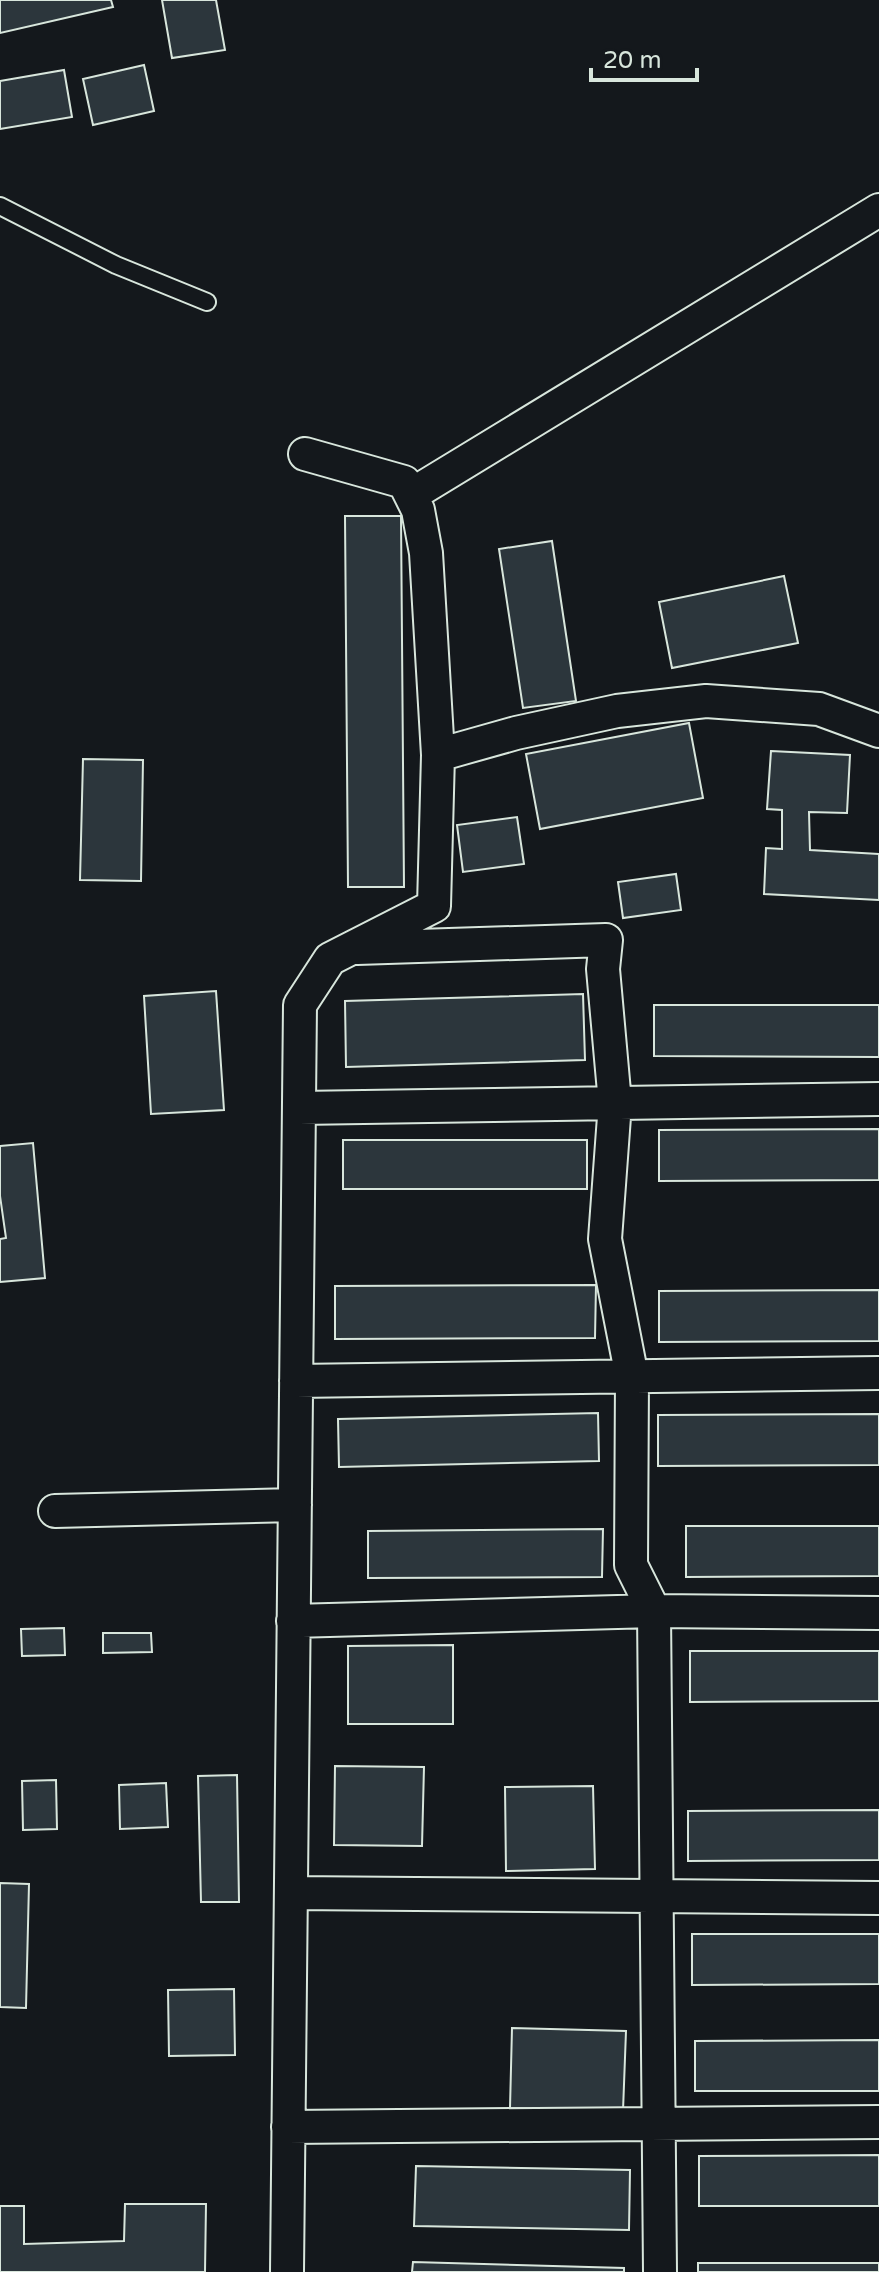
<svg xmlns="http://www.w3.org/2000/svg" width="879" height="2272" viewBox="0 0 879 2272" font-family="'Varela Round',sans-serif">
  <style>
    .building { fill: #2c363c; stroke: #d8e6dc; stroke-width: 2 }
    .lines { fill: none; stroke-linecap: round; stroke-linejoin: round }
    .lane-casing { stroke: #d8e6dc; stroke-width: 20 }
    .street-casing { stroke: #d8e6dc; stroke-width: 36 }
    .lane { stroke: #14181c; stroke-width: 16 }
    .street { stroke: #14181c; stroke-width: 32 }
  </style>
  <rect width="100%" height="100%" fill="#14181c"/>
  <path class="building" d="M0,0H111L113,7L0,33Z
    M162,0H216L225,50L172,58Z
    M144,65L154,111L93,125L83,79Z
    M64,70L72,117L0,129V81Z
    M345,516H401L404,887H348Z
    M552,541L576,701L523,708L499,549Z
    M784,576L798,643L672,668L659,602Z
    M689,723L703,798L540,829L526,754Z
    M771,751L850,755L847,813L809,812L810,850L879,854V900L764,894L766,848L782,849V810L767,809Z
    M83,759L143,760L141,881L80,880Z
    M517,817L524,864L463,872L457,825Z
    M676,874L681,910L623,918L618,882Z
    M216,991L224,1110L151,1114L144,996Z
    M583,994L585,1060L346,1067L345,1001Z
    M654,1005H879V1057L654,1056Z
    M879,1129V1180L659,1181V1130Z
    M343,1140H587V1189H343Z
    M33,1143L45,1278L0,1282V1239L6,1238L0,1196V1146Z
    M596,1285L595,1338L335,1339V1286Z
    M879,1290V1341L659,1342V1291Z
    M598,1413L599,1461L339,1467L338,1419Z
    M879,1414V1465L658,1466V1415Z
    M686,1526H879V1576L686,1577Z
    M603,1529L602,1577L368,1578V1531Z
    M64,1628L65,1655L22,1656L21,1629Z
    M103,1633H151L152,1652L103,1653Z
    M453,1645V1724H348V1646Z
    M690,1651H879V1701L690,1702Z
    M335,1766L424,1767L422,1846L334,1845Z
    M237,1775L239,1902H201L198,1776Z
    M56,1780L57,1829L23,1830L22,1781Z
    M166,1783L168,1827L120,1829L119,1785Z
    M593,1786L595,1869L506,1871L505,1787Z
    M879,1810V1860L688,1861V1811Z
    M0,1883L29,1884L26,2008L0,2007Z
    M692,1934H879V1984L692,1985Z
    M234,1989L235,2055L169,2056L168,1990Z
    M512,2028L626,2031L623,2111L510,2108Z
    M879,2040V2091H695V2041Z
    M879,2155V2206H699V2156Z
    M416,2166L630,2170L629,2230L414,2226Z
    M125,2204H206L205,2272H0V2206H24V2244L124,2241Z
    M413,2262L624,2268V2272H412Z
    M698,2263H879V2272H698Z"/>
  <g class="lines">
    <defs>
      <path id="lane" d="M0,206L116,265L207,302"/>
      <path id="street" d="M411,495L879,210
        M438,755L516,733L617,711L706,701L819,709L879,731
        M357,948L606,940L603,969L615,1103L605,1239L632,1377L631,1565L654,1611L660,2272
        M299,1108L879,1099
        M296,1381L879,1373
        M55,1511L295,1505
        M293,1621L654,1611L879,1613
        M291,1893L879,1898
        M288,2127L879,2122
        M287,2272L300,1005L330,959L434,906L438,755L426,553L418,510L404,482L305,454"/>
    </defs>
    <use href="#lane" class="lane-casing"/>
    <use href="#street" class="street-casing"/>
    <use href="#lane" class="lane"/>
    <use href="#street" class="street"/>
  </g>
  <path d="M591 68v12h106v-12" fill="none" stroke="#d8e6dc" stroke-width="4"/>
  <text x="603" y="68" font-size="24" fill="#d8e6dc" stroke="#14181c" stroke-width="6" paint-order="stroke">20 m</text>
</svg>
